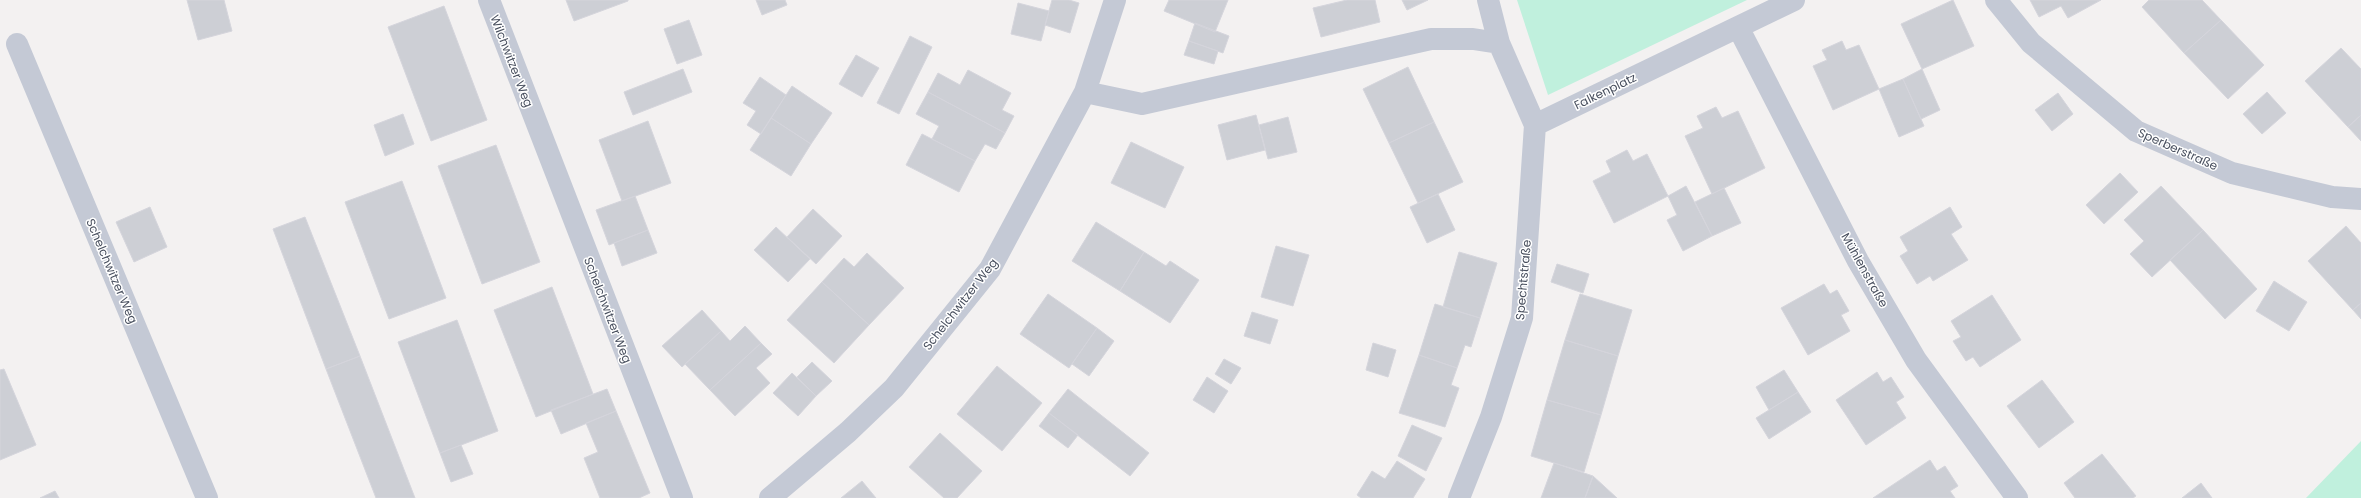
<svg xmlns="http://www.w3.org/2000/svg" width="2361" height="498" viewBox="0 0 2361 498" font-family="Poppins,sans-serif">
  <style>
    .green { fill: #c0f0dd }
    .building { fill: #cdcfd5; stroke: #d5d5dc }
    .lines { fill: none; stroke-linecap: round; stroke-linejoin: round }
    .minor { stroke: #c4c9d5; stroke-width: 22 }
    .labels { text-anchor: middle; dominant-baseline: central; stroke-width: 3; stroke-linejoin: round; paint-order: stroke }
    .street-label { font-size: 12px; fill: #484f5e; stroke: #fff }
  </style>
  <rect width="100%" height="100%" fill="#f3f1f1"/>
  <path class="green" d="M1517,0H1747L1548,95Z
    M2361,441V498H2306Z"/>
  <path class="building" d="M187,0H224L232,31L198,40Z
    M566,0H628V1L574,21Z
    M756,0H785L787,5L762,15Z
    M1052,0H1069L1079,3L1070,33L1045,25Z
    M1169,0H1228L1215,32L1164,11Z
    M1347,0H1375L1380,22L1321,37L1313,8Z
    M1402,0H1428L1407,10Z
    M1953,0L1974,46L1922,69L1901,24Z
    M2030,0H2101L2068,18L2061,6L2039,17Z
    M2149,0H2202L2221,20L2184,53L2142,7Z
    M1018,3L1049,11L1041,41L1011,34Z
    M444,6L487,120L431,141L388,27Z
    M689,20L702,55L677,64L664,29Z
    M2221,20L2264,65L2228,99L2184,53Z
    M1195,23L1229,36L1223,53L1189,41Z
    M910,36L932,47L899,114L877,103Z
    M1189,41L1218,51L1214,64L1184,55Z
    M1842,41L1846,50L1859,45L1879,89L1833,110L1813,66L1827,60L1822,50Z
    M2341,48L2361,69V115L2348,127L2305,81Z
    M856,55L879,68L862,97L839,84Z
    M1408,67L1434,122L1389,143L1363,89Z
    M683,69L692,92L633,115L624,92Z
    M1922,69L1940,110L1921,119L1903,79Z
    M968,70L1011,93L1002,110L1014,116L1005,133L928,92L938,73L960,85Z
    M760,77L786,95L761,134L747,125L756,111L743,103Z
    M1903,79L1924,126L1899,137L1879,89Z
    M792,86L832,113L811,144L771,118Z
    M928,92L1005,133L996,149L985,144L975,161L932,139L939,126L916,114Z
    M2267,92L2286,113L2262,134L2243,114Z
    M2058,93L2073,114L2052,131L2035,110Z
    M1716,107L1722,118L1738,111L1765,168L1712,194L1685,136L1703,128L1697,116Z
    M403,114L414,144L385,156L374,125Z
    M1256,115L1265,150L1227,160L1218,125Z
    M2361,115V141L2348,127Z
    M1288,117L1297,152L1268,159L1259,125Z
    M771,118L811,144L791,176L750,150Z
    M648,121L671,183L622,201L599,140Z
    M1434,122L1463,182L1418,203L1389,143Z
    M922,134L975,161L959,192L906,165Z
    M1131,142L1184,167L1165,208L1111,183Z
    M496,145L540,262L482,284L438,166Z
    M1627,150L1633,161L1647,154L1668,196L1614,223L1593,181L1611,172L1606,161Z
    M2120,173L2138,192L2104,224L2086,205Z
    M402,181L446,298L389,319L345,202Z
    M1686,186L1712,236L1683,251L1667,220L1677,215L1668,196Z
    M2161,186L2203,230L2152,277L2130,254L2144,241L2124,220Z
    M1724,188L1741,223L1712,236L1695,202Z
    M1438,194L1455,230L1427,243L1410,207Z
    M635,196L648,230L609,245L596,210Z
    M150,207L167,247L134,262L116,222Z
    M1950,207L1962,227L1951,234L1968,260L1933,281L1930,276L1917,284L1900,256L1908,251L1900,237Z
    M813,209L842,236L816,264L787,237Z
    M305,217L360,356L326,369L273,229Z
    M1096,222L1144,252L1120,291L1072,261Z
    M2346,226L2361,243V303L2353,310L2308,261Z
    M776,227L810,259L788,282L754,250Z
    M648,230L657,253L622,266L614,243Z
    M2203,230L2257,289L2225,319L2170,260Z
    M1276,246L1309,255L1293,306L1261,297Z
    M1144,252L1166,266L1170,261L1199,280L1170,323L1120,291Z
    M1459,252L1497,263L1480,318L1443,307Z
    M867,253L904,288L869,325L822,282L844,258L854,267Z
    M1557,264L1589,274L1583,293L1551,282Z
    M2274,281L2307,302L2289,331L2256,311Z
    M822,282L869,325L834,363L787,320Z
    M1824,284L1830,294L1837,290L1849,311L1841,315L1850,331L1808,355L1781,308Z
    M552,287L593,394L536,417L494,310Z
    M1048,294L1097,328L1069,368L1020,334Z
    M1580,294L1632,310L1618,356L1565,340Z
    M1992,295L2021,340L1980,367L1973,357L1966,361L1953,341L1961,337L1951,321Z
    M2361,303V319L2353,310Z
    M1435,304L1480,318L1471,347L1465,345L1457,368L1419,355Z
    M702,310L721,331L682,367L662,346Z
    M1252,312L1278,320L1270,344L1244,336Z
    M457,320L498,431L440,453L398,342Z
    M745,326L761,343L710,390L685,364L721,331L730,341Z
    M1097,328L1114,341L1089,376L1072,364Z
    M1565,340L1618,356L1601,415L1547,400Z
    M761,343L772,354L756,368L770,383L735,416L710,390Z
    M1373,343L1396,350L1388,377L1366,370Z
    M1419,355L1457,368L1451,385L1459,388L1445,427L1399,413Z
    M360,356L415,498H376L326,369Z
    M1224,359L1241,368L1231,384L1215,374Z
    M812,362L832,381L816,396L797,377Z
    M997,366L1042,403L1002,451L957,414Z
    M4,369L36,445L0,460V370Z
    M1784,370L1798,392L1769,410L1756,387Z
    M1877,372L1883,382L1891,377L1904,397L1896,402L1906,418L1866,445L1836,400Z
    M792,373L816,396L798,416L773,393Z
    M1207,377L1228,391L1214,413L1193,400Z
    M2042,380L2074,422L2039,448L2007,406Z
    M607,389L616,411L561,434L551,410Z
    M1068,389L1149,453L1130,476L1049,413Z
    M1798,392L1811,412L1769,439L1756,418Z
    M1547,400L1601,415L1584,472L1531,456Z
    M616,411L650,493L639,498H600L584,458L598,452L586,423Z
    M1049,413L1078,435L1068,448L1039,426Z
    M1412,425L1442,438L1426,471L1398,456Z
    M940,433L982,471L957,498H944L909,467Z
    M461,445L473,474L451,482L440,453Z
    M2102,454L2136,496L2133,498H2075L2064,483Z
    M1930,460L1937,471L1945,466L1958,486L1950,491L1955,498H1873Z
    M1397,461L1425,479L1413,498H1361L1357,495L1372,471L1385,479Z
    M1554,463L1593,476L1585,498H1541Z
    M1593,476L1617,498H1585Z
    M862,481L876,498H841Z
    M2201,483L2212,498H2182Z
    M55,491L59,498H40Z"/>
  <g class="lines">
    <path class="minor" d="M489,0L682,498
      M1488,0L1499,43L1535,125L1794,0
      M1996,0L2031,43L2136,131L2232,173L2332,197L2361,199
      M1738,27L1858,261L1916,360L2017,498
      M17,44L207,498
      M1085,92L1142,104L1431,39H1473L1499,43
      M770,498L848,432L894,388L990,269L1085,92L1115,0
      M1459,498L1491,417L1522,318L1535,125"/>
  </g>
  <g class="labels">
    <g class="street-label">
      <text transform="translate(512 61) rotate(69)">Wilchwitzer Weg</text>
      <text transform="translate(1605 91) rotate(-26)">Falkenplatz</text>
      <text transform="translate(2178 149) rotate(24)">Sperberstraße</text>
      <text transform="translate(1865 270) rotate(61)">Mühlenstraße</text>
      <text transform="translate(112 271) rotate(67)">Schelchwitzer Weg</text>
      <text transform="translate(1523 280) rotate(-85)">Spechtstraße</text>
      <text transform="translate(960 304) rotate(-52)">Schelchwitzer Weg</text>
      <text transform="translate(608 310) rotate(69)">Schelchwitzer Weg</text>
    </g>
  </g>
</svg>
